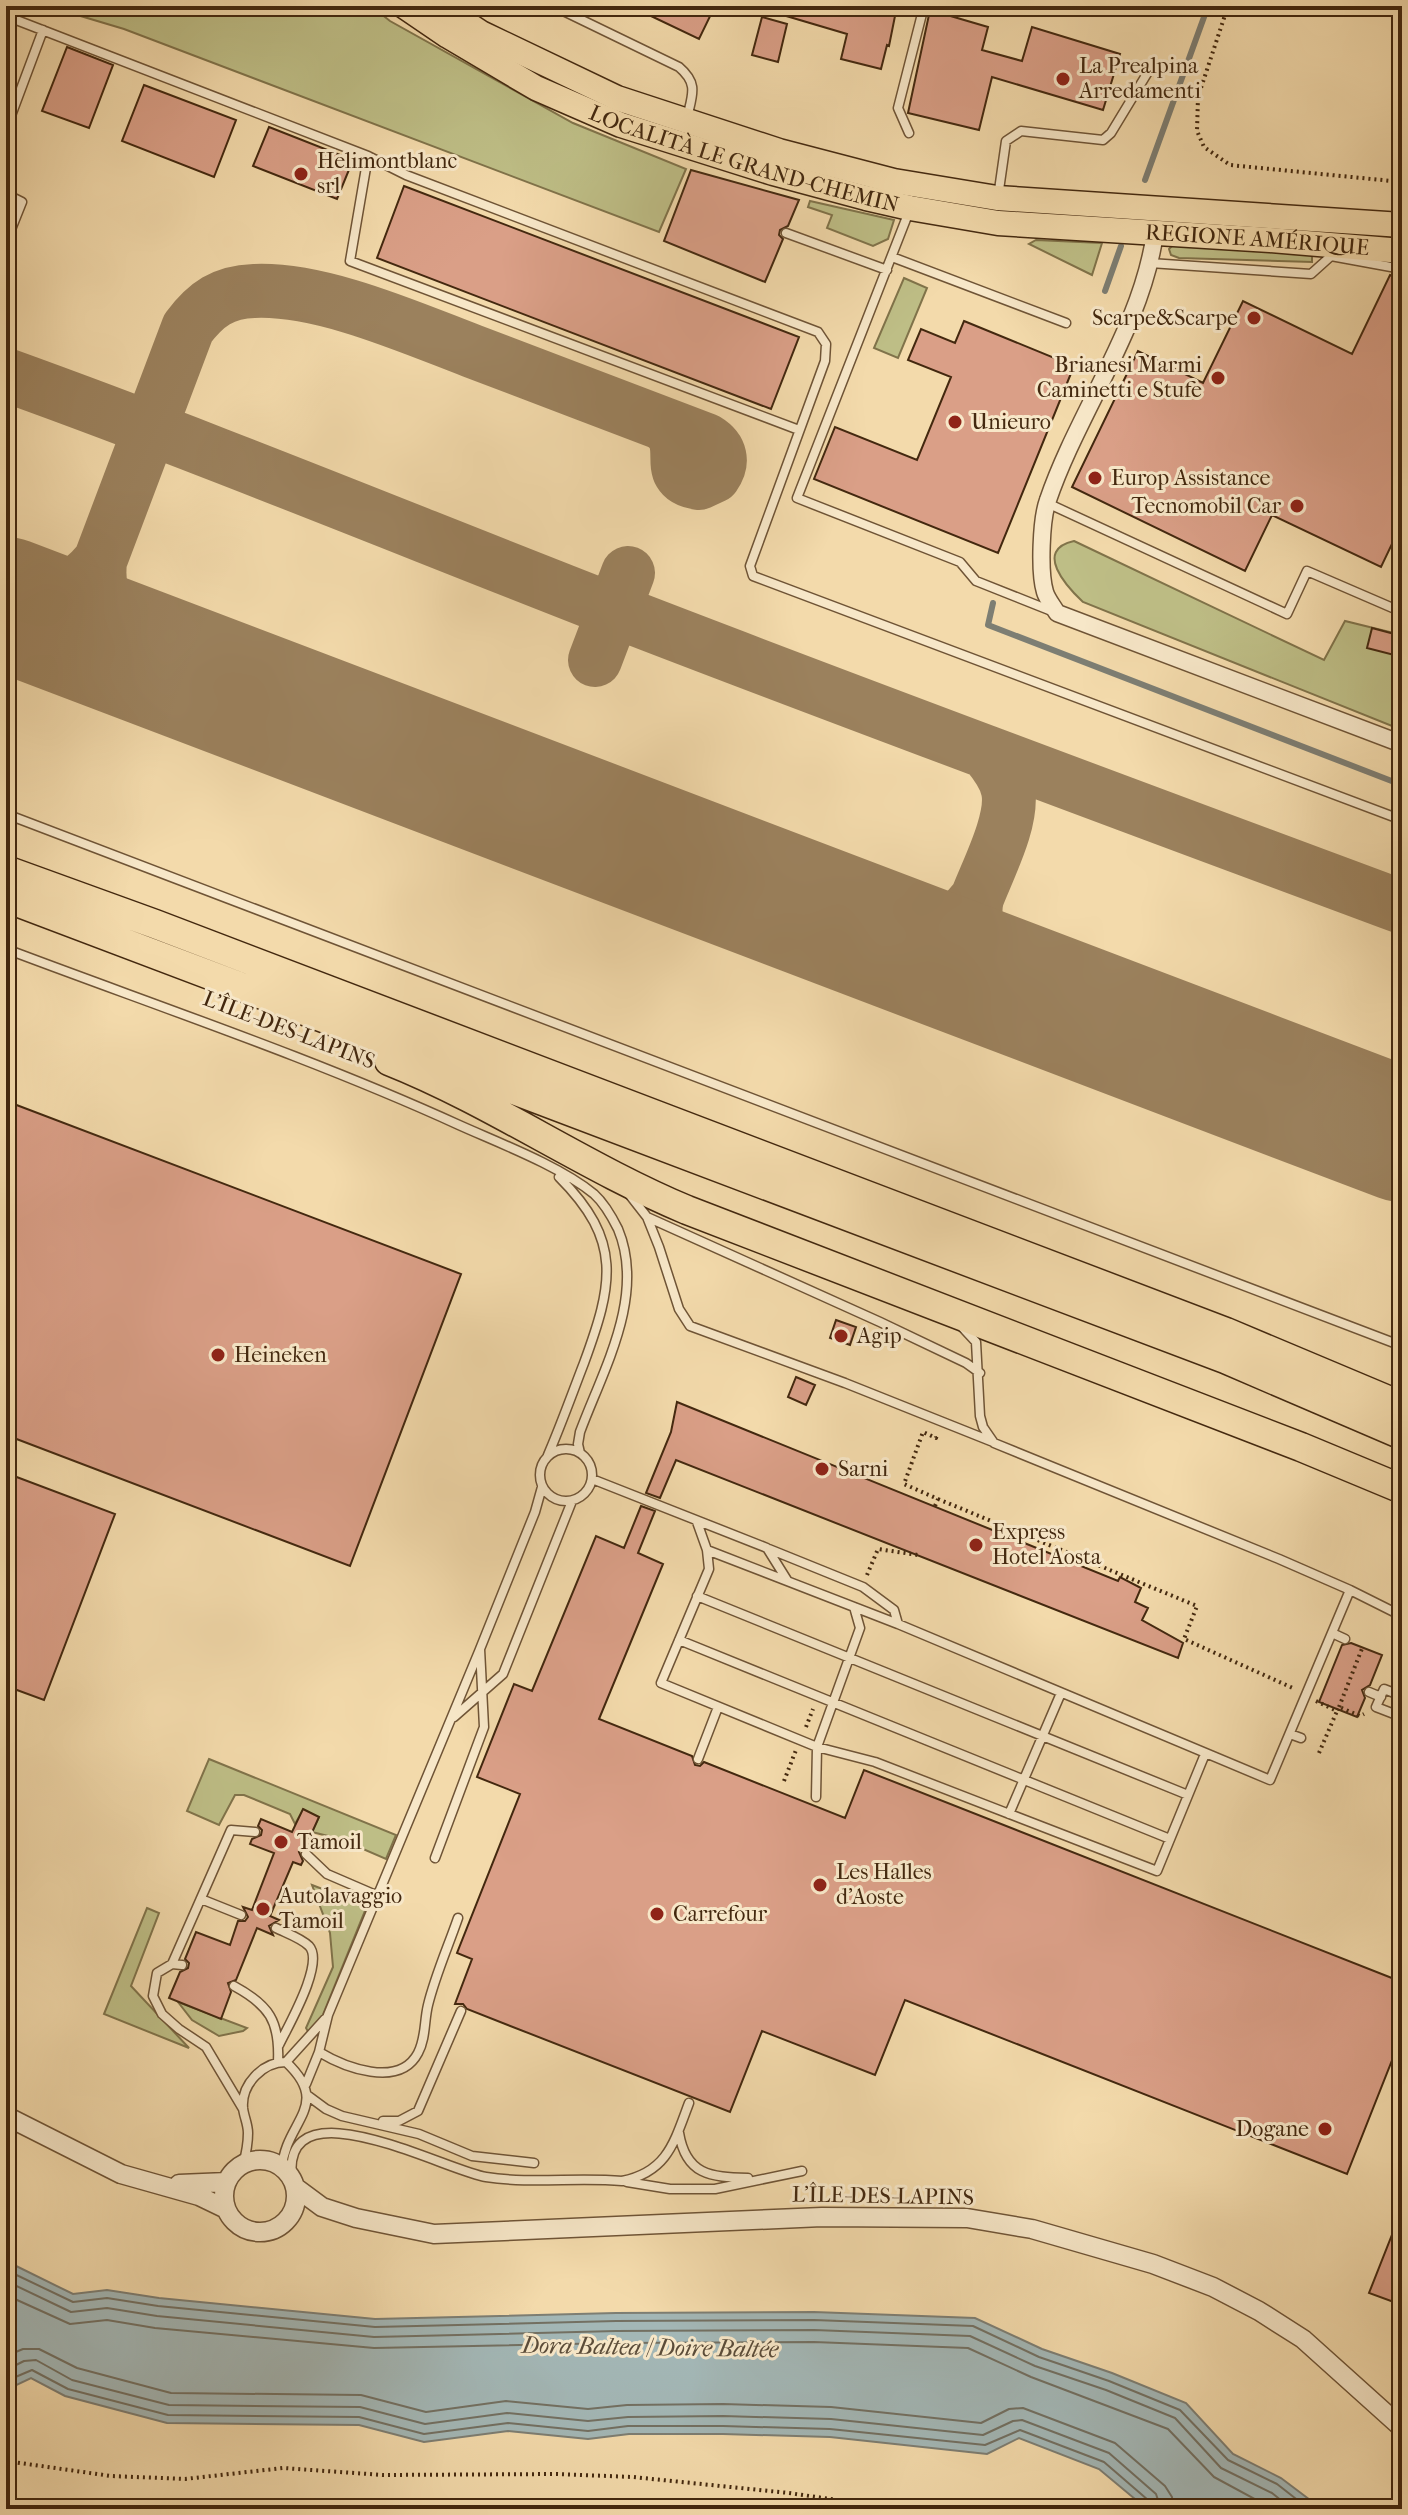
<svg xmlns="http://www.w3.org/2000/svg" width="1408" height="2515" viewBox="0 0 1408 2515" font-family="'IM FELL French Canon',serif">
  <style>
    .green { fill: #bebe86; stroke: #80734a; stroke-width: 2 }
    .water { fill: #a3b7b6; stroke: #7d7e73; stroke-width: 2 }
    .lines { fill: none; stroke-linecap: round; stroke-linejoin: round }
    .shore { stroke: #737062; stroke-width: 2 }
    .stream { stroke: #7d7e73; stroke-width: 6 }
    .taxiway { stroke: #9b815d; stroke-width: 54 }
    .runway { stroke: #9b815d; stroke-width: 134 }
    .building { fill: #da9f87; stroke: #43280f; stroke-width: 2 }
    .service-casing { stroke: #6f5436; stroke-width: 11 }
    .minor-casing { stroke: #6f5436; stroke-width: 19 }
    .tertiary-casing { stroke: #6f5436; stroke-width: 21 }
    .primary-casing { stroke: #43280f; stroke-width: 27 }
    .motorway-casing { stroke: #43280f; stroke-width: 31 }
    .path { stroke: #43280f; stroke-width: 4; stroke-dasharray: 2 4; stroke-linecap: butt }
    .service { stroke: #f7e7c8; stroke-width: 8 }
    .minor { stroke: #f7e7c8; stroke-width: 16 }
    .tertiary { stroke: #f7e7c8; stroke-width: 18 }
    .primary { stroke: #f3daab; stroke-width: 24 }
    .motorway { stroke: #f3daab; stroke-width: 28 }
    .poi-dot { fill: #8f2418; stroke: #f7e7c8; stroke-width: 3 }
    .labels { text-anchor: middle; dominant-baseline: central; stroke-width: 6; stroke-linejoin: round; paint-order: stroke }
    .poi-label { font-size: 22px; fill: #43280f; stroke: #f7e7c8; text-anchor: start }
    .street-label { font-size: 22px; fill: #43280f; stroke: #f7e7c8 }
    .water-label { font-size: 24px; font-style: italic; fill: #5b4c39; stroke: #f7e7c8 }
  </style>
  <rect width="100%" height="100%" fill="#f3daab"/>
  <filter id="stains"><feTurbulence type="fractalNoise" baseFrequency=".0025" numOctaves="4"/><feColorMatrix values="0 0 0 0 .2 0 0 0 0 .09 0 0 0 0 .02 0 0 0 .5 -.17"/></filter>
  <radialGradient id="worn" r=".72"><stop offset=".6" stop-color="#630" stop-opacity="0"/><stop offset="1" stop-color="#630" stop-opacity=".3"/></radialGradient>
  <path class="green" d="M47,6H371L390,21L573,123L686,169L659,232L124,29Z
    M810,201L894,220L888,239L873,246L827,228L832,215L808,207Z
    M1036,240L1102,243L1092,275L1029,244Z
    M1174,244L1312,255V262L1179,258L1171,255L1169,249Z
    M904,278L927,288L898,358L874,348Z
    M1074,541L1324,660L1345,621L1402,635V730L1083,602C1067,587 1033,550 1074,541Z
    M209,1759L396,1835L386,1859L340,1839L312,1832L319,1817L303,1810L295,1824L290,1814L244,1795H235L219,1825L187,1811Z
    M312,1885L367,1906L318,2027L310,2035L306,2028L333,1967L330,1933Z
    M147,1908L159,1913L131,1986L189,2048L104,2014Z
    M178,2002L247,2028L243,2031L219,2036L192,2020Z"/>
  <path class="water" d="M6,2261L73,2294L107,2290L159,2298L375,2319L616,2313L814,2312L975,2318L1042,2349L1112,2373L1186,2403L1233,2454L1281,2478L1322,2509H1147L1099,2469L1019,2438L987,2454L830,2437L723,2434H629L588,2439L508,2431L424,2442L359,2425L167,2423L65,2396L31,2378L6,2390Z"/>
  <g class="lines">
    <path class="shore" d="M6,2270L73,2302L107,2298L158,2306L375,2327L616,2321L814,2320L973,2326L1039,2357L1109,2381L1180,2410L1228,2460L1277,2484L1309,2509
      M6,2281L71,2312L107,2308L157,2316L374,2337L616,2331L814,2330L970,2336L1035,2366L1106,2390L1175,2418L1221,2468L1272,2493L1292,2509
      M6,2295L70,2324L107,2320L155,2328L374,2348L616,2343L814,2342L968,2348L1031,2377L1168,2429L1214,2477L1273,2509
      M6,2356L23,2349H39L77,2368L171,2393L361,2395L426,2412L506,2401L588,2409L627,2405L723,2404L831,2407L981,2423L1009,2409L1023,2408L1115,2443L1165,2486L1172,2497L1173,2509
      M6,2370L24,2361L36,2360L72,2380L169,2405L360,2407L425,2424L507,2413L588,2421L628,2417L723,2416L831,2419L983,2435L1013,2421L1022,2420L1109,2453L1156,2494L1161,2509
      M6,2381L32,2370L68,2389L168,2415L359,2417L424,2434L508,2423L588,2431L628,2426H723L830,2429L985,2445L1020,2430L1104,2462L1148,2500L1151,2509"/>
    <path class="stream" d="M1145,180L1208,6
      M1105,291L1121,246
      M993,603L988,625L1402,785"/>
    <path class="taxiway" d="M6,375C211,449 412,532 615,611C876,712 1139,809 1402,907
      M100,561C95,613 120,633 158,662
      M6,604C48,599 72,595 100,561L188,328C206,304 223,292 254,291C321,288 409,327 472,351C550,380 628,411 706,440C721,449 724,462 714,476L699,483C658,477 695,443 661,423
      M595,660L628,573
      M987,753C996,764 1005,776 1008,790C1014,820 988,869 977,898C967,942 1004,970 1034,995
      M869,932C916,934 946,939 977,898"/>
    <path class="runway" d="M6,604L1402,1135"/>
  </g>
  <path class="building" d="M630,6H715L699,39Z
    M767,6H897L889,46L887,45L881,69L841,59L847,34L766,10Z
    M930,10L988,27L982,50L1022,61L1032,27L1120,54L1103,110L992,77L979,130L908,113Z
    M762,17L787,24L778,62L752,55Z
    M67,47L113,65L89,128L42,111Z
    M144,85L236,120L214,177L122,141Z
    M269,127L353,160L337,199L253,166Z
    M691,170L799,200L788,226L780,230L779,235L783,239L765,282L664,241Z
    M404,186L799,337L771,409L377,258Z
    M1390,275L1402,281V523L1381,567L1272,515L1245,571L1072,487L1138,351L1203,383L1243,301L1352,354Z
    M964,321L1074,366L998,553L814,479L835,427L917,460L951,377L908,360L921,329L955,343Z
    M1372,628L1402,636V657L1367,648Z
    M6,1101L461,1274L350,1566L6,1435Z
    M836,1320L856,1327L850,1345L830,1338Z
    M796,1377L815,1385L806,1405L788,1397Z
    M677,1402L1118,1581L1120,1577L1141,1588L1135,1602L1148,1608L1142,1620L1183,1643L1178,1658L676,1460L660,1498L646,1493L671,1432Z
    M6,1473L115,1514L44,1700L6,1686Z
    M641,1506L655,1511L638,1553L663,1564L599,1719L692,1756L695,1765L700,1766L704,1762L845,1818L864,1770L1402,1982V2035L1347,2174L905,2000L875,2075L762,2031L730,2112L467,2009L463,2004H455L472,1959L457,1953L520,1794L477,1777L514,1684L532,1691L596,1536L624,1548Z
    M1351,1643L1382,1655L1370,1685L1362,1690L1365,1698L1357,1717L1319,1702L1342,1645Z
    M303,1809L319,1817L309,1839L311,1840L308,1847L299,1852L303,1861L301,1865L293,1862L270,1916L279,1920L269,1926L273,1935L257,1928L236,1980L228,1983L231,1992L221,2019L169,1998L180,1972L188,1968L189,1963L185,1959L196,1932L230,1945L238,1921H245L248,1917L243,1907L252,1910L274,1853L250,1844L252,1839L261,1835L262,1830L258,1826L261,1819L292,1832Z
    M1401,2212H1402V2305L1369,2293Z"/>
  <g class="lines">
    <defs>
      <path id="service" d="M553,6L679,67C699,84 692,95 687,118
        M6,16L368,156L406,175L818,332L826,344L825,361L750,566L753,576L1402,820
        M6,129L43,30
        M909,133L898,108L924,6
        M368,156L350,261L799,430
        M6,194L22,202L6,242
        M998,197L1006,141L1021,131L1103,140L1111,133L1148,72
        M910,209L797,498L960,562L976,581L1054,612
        M786,233L887,270
        M892,257L1066,323
        M1150,263L1311,274L1331,256L1402,269
        M1047,503L1287,614L1307,571L1402,612
        M6,814L1402,1346
        M6,949C157,1006 312,1058 459,1125C499,1143 560,1166 594,1194C604,1203 612,1217 618,1229C646,1296 603,1370 580,1432L578,1444L580,1453
        M629,1194L647,1217L880,1322L966,1363L980,1373
        M647,1217L659,1247L679,1309L690,1326L845,1383L993,1442
        M963,1328L976,1342L980,1416L983,1427L994,1443L1279,1559L1350,1590L1402,1616
        M540 1475a26 26 0 1 1 52 0a26 26 0 1 1-52 0Z
        M548,1455C561,1425 572,1394 584,1363C613,1284 623,1241 559,1177
        M592,1479L767,1548L787,1580
        M697,1522L707,1550L709,1569L661,1683L817,1747L875,1762L1157,1871L1205,1754
        M769,1549L863,1587L894,1610L898,1624
        M707,1550L898,1624L1270,1780L1350,1590
        M697,1596L1188,1795
        M1332,1633L1345,1639
        M679,1640L1170,1839
        M1369,1692L1381,1697
        M1402,1696L1384,1689L1376,1707L1402,1717
        M454,1717L503,1674L572,1501
        M1290,1734L1301,1738
        M698,1759L718,1707
        M816,1797L817,1747L860,1628L854,1607
        M1009,1814L1061,1693
        M306,1854L327,1874L378,1896
        M435,1858L484,1727L480,1649L535,1512L542,1487
        M201,1899L241,1915
        M276,1928C286,1933 301,1938 309,1946C325,1963 288,2026 279,2045
        M172,1964L231,1830L255,1832
        M182,1965L172,1964L157,1973L153,1996L162,2014L179,2029L206,2047L243,2109
        M234,1986C269,2005 280,2021 278,2062
        M319,2052C344,2067 399,2089 418,2053C426,2038 424,2021 428,2005C435,1976 448,1947 458,1918
        M286,2062L325,2019
        M306,2084L319,2052L328,2015L480,1649
        M307,2095L326,2109L342,2116L419,2134L472,2156L534,2163
        M383,2121H399L418,2111L461,2011
        M679,2133C686,2175 710,2177 748,2178
        M243,2165C246,2154 248,2144 248,2133C248,2124 244,2117 243,2108C241,2084 263,2062 286,2062C333,2106 285,2121 282,2168
        M292,2179C280,2080 446,2171 486,2177C531,2184 577,2177 622,2181C667,2172 674,2143 689,2103
        M627,2182L670,2189H715L802,2171"/>
      <path id="minor" d="M1155,233C1142,327 1078,412 1048,500C1041,519 1039,572 1045,592C1047,599 1053,606 1057,613L1402,744"/>
      <path id="tertiary" d="M6,2116L121,2174L199,2196L226,2209
        M224 2196a36 36 0 1 1 72 0a36 36 0 1 1-72 0Z
        M179,2184L227,2182
        M295,2187L322,2207L356,2218L434,2234L822,2217L967,2218L1032,2229L1153,2264L1213,2287L1259,2311L1303,2339L1402,2428"/>
      <g id="primary">
        <path id="s1" d="M404,6L448,36L536,88L621,125L773,173L866,198L910,208L998,223L1270,240L1402,251"/>
        <path d="M440,6L481,33L617,98L779,151L894,181L997,198L1402,225"/>
      </g>
      <path id="motorway" d="M6,870L155,924L1226,1332L1402,1406
        M6,898L1225,1359L1402,1435
        M389,1061C492,1102 584,1167 687,1210L1301,1447L1402,1489"/>
    </defs>
    <use href="#service" class="service-casing"/>
    <use href="#minor" class="minor-casing"/>
    <use href="#tertiary" class="tertiary-casing"/>
    <use href="#primary" class="primary-casing"/>
    <use href="#motorway" class="motorway-casing"/>
    <path class="path" d="M1228,6L1198,97L1197,131L1204,147L1230,165L1402,182
      M938,1499L1197,1606L1184,1639L1295,1689
      M935,1506L938,1499L904,1484L923,1432L936,1438L937,1435
      M867,1575L878,1549L918,1555
      M1316,1701L1337,1711L1339,1707L1360,1716L1364,1714
      M1339,1707L1363,1646
      M806,1727L813,1709
      M1319,1753L1337,1711
      M784,1781L796,1750
      M6,2461L111,2476L185,2479L283,2468L383,2475L557,2474L633,2477L789,2493L851,2502L870,2509"/>
    <use href="#service" class="service"/>
    <use href="#minor" class="minor"/>
    <use href="#tertiary" class="tertiary"/>
    <use href="#primary" class="primary"/>
    <use href="#motorway" class="motorway"/>
  </g>
  <g class="poi-dot">
    <circle cx="1063" cy="79" r="8"/>
    <circle cx="301" cy="174" r="8"/>
    <circle cx="1254" cy="318" r="8"/>
    <circle cx="1218" cy="378" r="8"/>
    <circle cx="955" cy="422" r="8"/>
    <circle cx="1095" cy="478" r="8"/>
    <circle cx="1297" cy="506" r="8"/>
    <circle cx="841" cy="1336" r="8"/>
    <circle cx="218" cy="1355" r="8"/>
    <circle cx="822" cy="1469" r="8"/>
    <circle cx="976" cy="1545" r="8"/>
    <circle cx="281" cy="1842" r="8"/>
    <circle cx="820" cy="1885" r="8"/>
    <circle cx="263" cy="1909" r="8"/>
    <circle cx="657" cy="1914" r="8"/>
    <circle cx="1325" cy="2129" r="8"/>
  </g>
  <g class="labels">
    <g class="poi-label">
      <text x="1079" y="66">La Prealpina<tspan x="1079" dy="25">Arredamenti</tspan></text>
      <text x="317" y="161">Helimontblanc<tspan x="317" dy="25">srl</tspan></text>
      <text x="1238" y="318" text-anchor="end">Scarpe&amp;Scarpe</text>
      <text x="1202" y="365" text-anchor="end">Brianesi Marmi<tspan x="1202" dy="25">Caminetti e Stufe</tspan></text>
      <text x="971" y="422">Unieuro</text>
      <text x="1111" y="478">Europ Assistance</text>
      <text x="1281" y="506" text-anchor="end">Tecnomobil Car</text>
      <text x="857" y="1336">Agip</text>
      <text x="234" y="1355">Heineken</text>
      <text x="838" y="1469">Sarni</text>
      <text x="992" y="1532">Express<tspan x="992" dy="25">Hotel Aosta</tspan></text>
      <text x="297" y="1842">Tamoil</text>
      <text x="836" y="1872">Les Halles<tspan x="836" dy="25">d'Aoste</tspan></text>
      <text x="279" y="1896">Autolavaggio<tspan x="279" dy="25">Tamoil</tspan></text>
      <text x="673" y="1914">Carrefour</text>
      <text x="1309" y="2129" text-anchor="end">Dogane</text>
    </g>
    <g class="street-label">
      <text stroke="none"><textPath href="#s1" startOffset="376">LOCALITÀ LE GRAND-CHEMIN</textPath></text>
      <text stroke="none"><textPath href="#s1" startOffset="898">REGIONE AMÉRIQUE</textPath></text>
      <text transform="translate(289 1030) rotate(21)">L'ÎLE-DES-LAPINS</text>
      <text transform="translate(883 2196) rotate(1)">L'ÎLE-DES-LAPINS</text>
    </g>
    <g class="water-label">
      <text transform="translate(650 2347) rotate(1)">Dora Baltea / Doire Baltée</text>
    </g>
  </g>
  <rect width="1408" height="2515" fill="none" stroke="#f3daab" stroke-width="32"/>
  <rect x="8" y="8" width="1392" height="2499" fill="none" stroke="#43280f" stroke-width="4"/>
  <rect x="16" y="16" width="1376" height="2483" fill="none" stroke="#43280f" stroke-width="2"/>
  <rect width="100%" height="100%" filter="url(#stains)"/>
  <rect width="100%" height="100%" fill="url(#worn)"/>
</svg>
